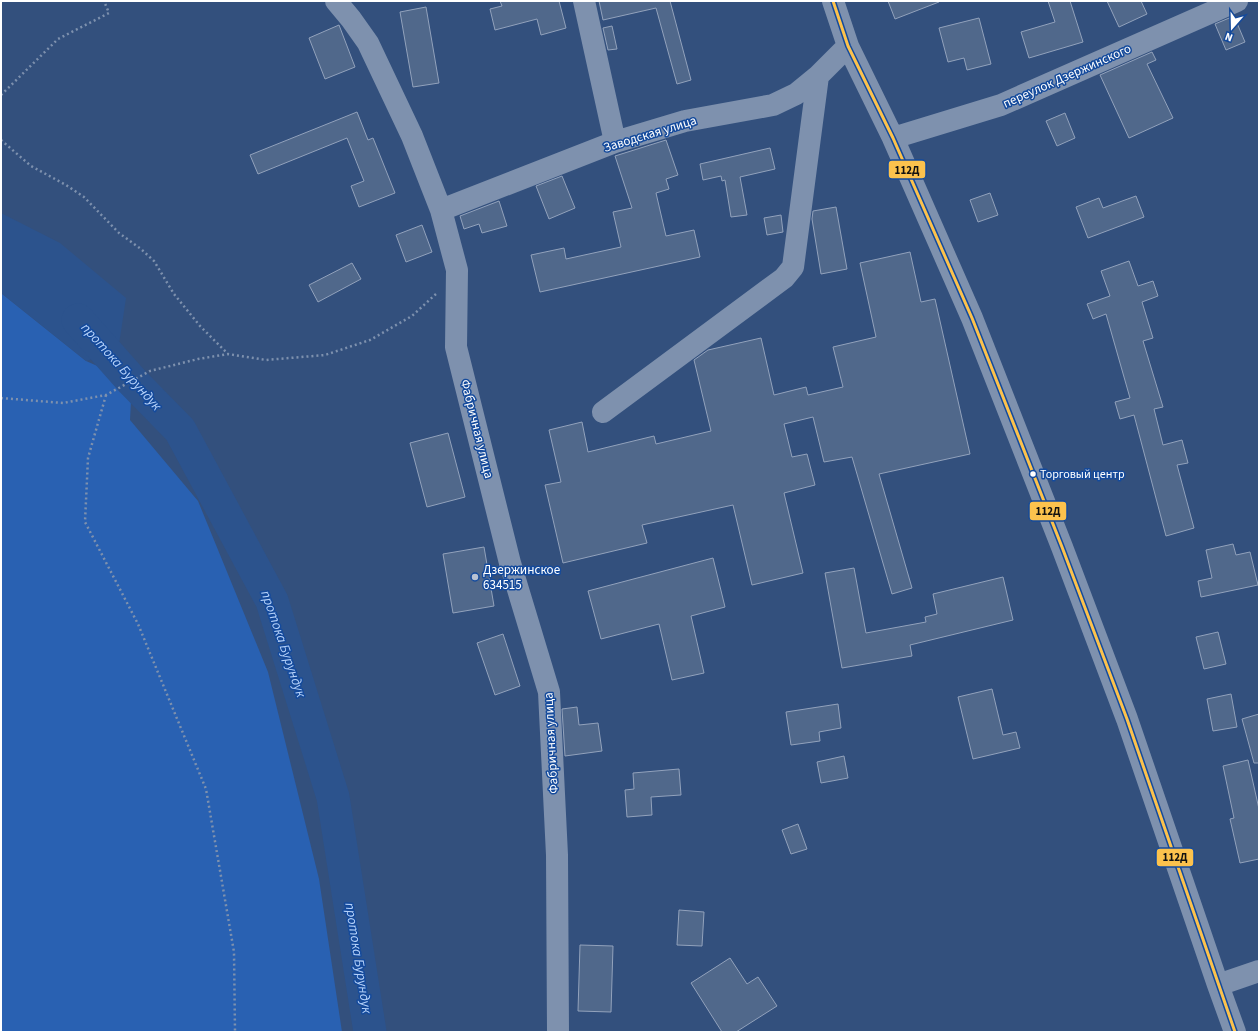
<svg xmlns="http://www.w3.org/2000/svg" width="1260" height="1033" viewBox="0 0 1260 1033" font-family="'Source Sans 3',sans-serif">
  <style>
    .green { fill: #2961b2 }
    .water { fill: #2c538d }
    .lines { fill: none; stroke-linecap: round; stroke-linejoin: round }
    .river { stroke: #2c538d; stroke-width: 33 }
    .building { fill: #50688b; stroke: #92a2bc }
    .path { stroke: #7e91ae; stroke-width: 2.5; stroke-dasharray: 2 3; stroke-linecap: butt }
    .minor { stroke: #7e91ae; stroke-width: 22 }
    .bus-1-casing { stroke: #144a9c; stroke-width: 6 }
    .bus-1 { stroke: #fcc24d; stroke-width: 3 }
    .bus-dot { fill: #fff; stroke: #144a9c; stroke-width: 1.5 }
    .poi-dot { fill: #b8c2d2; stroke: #144a9c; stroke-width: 1.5 }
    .labels { text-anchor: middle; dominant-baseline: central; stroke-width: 3; stroke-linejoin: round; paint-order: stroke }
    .bus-label { font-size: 12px; fill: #fff; stroke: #144a9c; text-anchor: start }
    .street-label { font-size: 13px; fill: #fff; stroke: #144a9c }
    .poi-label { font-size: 13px; fill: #fff; stroke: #144a9c; text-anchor: start }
    .water-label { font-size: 14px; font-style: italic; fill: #b6d2fa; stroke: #144a9c }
    .line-badge { stroke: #144a9c; stroke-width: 1.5 }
    .pale-badge-label { font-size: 11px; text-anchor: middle; font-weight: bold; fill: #111 }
  </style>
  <rect width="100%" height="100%" fill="#33507d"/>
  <path class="green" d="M1,293L86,361L132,381L130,420L198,501L268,672L319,879L342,1032H1Z"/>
  <path class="water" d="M1,213L60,243L126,298L118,351L86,361L1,293Z"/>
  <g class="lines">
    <path class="river" d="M78,320L132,381L180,430L272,601L333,797L370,1032"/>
  </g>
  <path class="building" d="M500,1H559L566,28L541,35L537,19L495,30L490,9L502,6Z
    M599,1H670L691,80L677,84L656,8L603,20Z
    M888,1H939V2L895,19Z
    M1048,1H1070L1083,42L1029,58L1021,32L1055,22Z
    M1107,1H1141L1147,14L1119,27Z
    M426,7L439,83L413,87L400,12Z
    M1234,16L1245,42L1226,50L1215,24Z
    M979,18L991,64L967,70L964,58L948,62L939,28Z
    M339,25L355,67L325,79L309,38Z
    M612,26L617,49L608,50L603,28Z
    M1152,52L1156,60L1147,64L1173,118L1129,138L1100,75Z
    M357,112L368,140L373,138L395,193L359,207L351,186L364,181L347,138L258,174L250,155Z
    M1065,113L1075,138L1057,146L1046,121Z
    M666,140L678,175L666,179L669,189L656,193L666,236L694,230L700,257L540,292L531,255L564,248L566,259L621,247L613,212L632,208L615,156Z
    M770,148L775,169L740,177L747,215L731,217L725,180L722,181L721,176L703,180L700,164Z
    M562,176L575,208L549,219L536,186Z
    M990,193L998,215L978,222L970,200Z
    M1136,196L1144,217L1088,238L1076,207L1099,198L1103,208Z
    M499,201L507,226L482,233L479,224L464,229L460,216Z
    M836,207L847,269L821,274L812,219L813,211Z
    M781,215L783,232L767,235L764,218Z
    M422,225L432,252L406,262L396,235Z
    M910,252L921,302L935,299L970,454L879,474L912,588L892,594L852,457L824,462L813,417L784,424L792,457L807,454L815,485L784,493L803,573L752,585L733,505L642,525L647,543L563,563L545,485L561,482L549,430L582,422L588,452L654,436L656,444L711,431L694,360L708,350L761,338L774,395L806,387L808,395L843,387L833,347L876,337L860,263Z
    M1129,261L1138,286L1153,281L1158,296L1142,302L1153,338L1143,341L1163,407L1154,409L1163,445L1182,440L1188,463L1177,465L1194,528L1166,536L1134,415L1120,419L1115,402L1130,398L1106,314L1093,319L1087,304L1110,296L1101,271Z
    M352,263L361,279L318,302L309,285Z
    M448,433L465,497L427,507L410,443Z
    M1233,544L1236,555L1250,552L1258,585L1201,597L1198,581L1212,578L1206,550Z
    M484,547L494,606L453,613L443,554Z
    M713,558L725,607L691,616L704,673L672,680L659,624L601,639L588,591Z
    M854,568L866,633L926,622L925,617L937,614L933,594L1003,577L1013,620L910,645L912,656L842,668L825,573Z
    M1218,632L1226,664L1204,669L1196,637Z
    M503,634L520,686L495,695L477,643Z
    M992,689L1003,735L1016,732L1020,748L973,759L958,697Z
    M1231,694L1237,727L1213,731L1207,699Z
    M838,704L841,728L819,732L820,741L791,745L786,712Z
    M577,707L579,725L598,723L602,751L565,756L562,709Z
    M1259,714V763H1254L1242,719Z
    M844,756L848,778L821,783L817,762Z
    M1248,760L1259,809V859L1240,863L1230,819L1234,818L1223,766Z
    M679,769L681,795L651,797L652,815L627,817L625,790L634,789L633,773Z
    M798,824L807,849L791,854L782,830Z
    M679,910L704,912L702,946L677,945Z
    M580,945L613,946L611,1012L578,1011Z
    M730,958L747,984L758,977L777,1006L736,1032H722L691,983Z"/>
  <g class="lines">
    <path class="path" d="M1,95L58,39L109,13L104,1
      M1,140L31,166L66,185L84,197L119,233L141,249L154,261L174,294L200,326L227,353
      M106,395L88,458L85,522L138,624L206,789L234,952L235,1032
      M1,398L63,403L106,395L150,371L198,359L228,354L266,360L325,355L370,340L412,316L437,293"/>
    <path class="minor" d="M336,1L351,19L368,43L412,136L441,210L457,270L456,347L510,563L549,692L557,855L558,1032
      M584,1L615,142
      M833,1L848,46L893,138L972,318L1062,547L1127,719L1218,985L1235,1032
      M893,138L1001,105L1237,1
      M441,210L615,142L685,121L773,105L796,94L818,76L848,46
      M603,412L784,278L793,267L818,76
      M1218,985L1259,971"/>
    <defs>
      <path id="bus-1" d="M833,1L848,46L893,138L972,318L1062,547L1127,719L1235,1032"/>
    </defs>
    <use href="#bus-1" class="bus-1-casing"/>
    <use href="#bus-1" class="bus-1"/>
  </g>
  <circle class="bus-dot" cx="1033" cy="474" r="3.5"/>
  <circle class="poi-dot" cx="475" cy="577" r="4"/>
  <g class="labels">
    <g class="bus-label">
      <text x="1040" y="474">Торговый центр</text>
    </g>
    <g class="street-label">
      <text transform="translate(1067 76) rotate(-24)">переулок Дзержинского</text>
      <text transform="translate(650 134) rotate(-17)">Заводская улица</text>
      <text transform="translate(477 429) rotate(76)">Фабричная улица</text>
      <text transform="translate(551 743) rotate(-93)">Фабричная улица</text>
    </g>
    <g class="poi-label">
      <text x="483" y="570">Дзержинское<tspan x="483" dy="15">634515</tspan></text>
    </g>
    <g class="water-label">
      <text transform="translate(121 367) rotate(48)">протока Бурундук</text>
      <text transform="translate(283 644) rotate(71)">протока Бурундук</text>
      <text transform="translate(358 958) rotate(81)">протока Бурундук</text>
    </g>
  </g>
  <g class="line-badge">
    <rect x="888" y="160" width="38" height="19" rx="4" fill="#fcc24d"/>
    <rect x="1029" y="501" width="38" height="20" rx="4" fill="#fcc24d"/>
    <rect x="1156" y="848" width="38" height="19" rx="4" fill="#fcc24d"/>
  </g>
  <g class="pale-badge-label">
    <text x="907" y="174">112Д</text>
    <text x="1048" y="515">112Д</text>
    <text x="1175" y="861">112Д</text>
  </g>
  <rect width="1260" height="1033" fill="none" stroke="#ffffff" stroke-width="4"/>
  <g transform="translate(1232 28) rotate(200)" stroke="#144a9c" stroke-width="3" paint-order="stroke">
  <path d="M0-3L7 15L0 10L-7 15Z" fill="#ffffff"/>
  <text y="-6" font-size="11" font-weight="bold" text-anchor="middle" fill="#ffffff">N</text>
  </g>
</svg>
